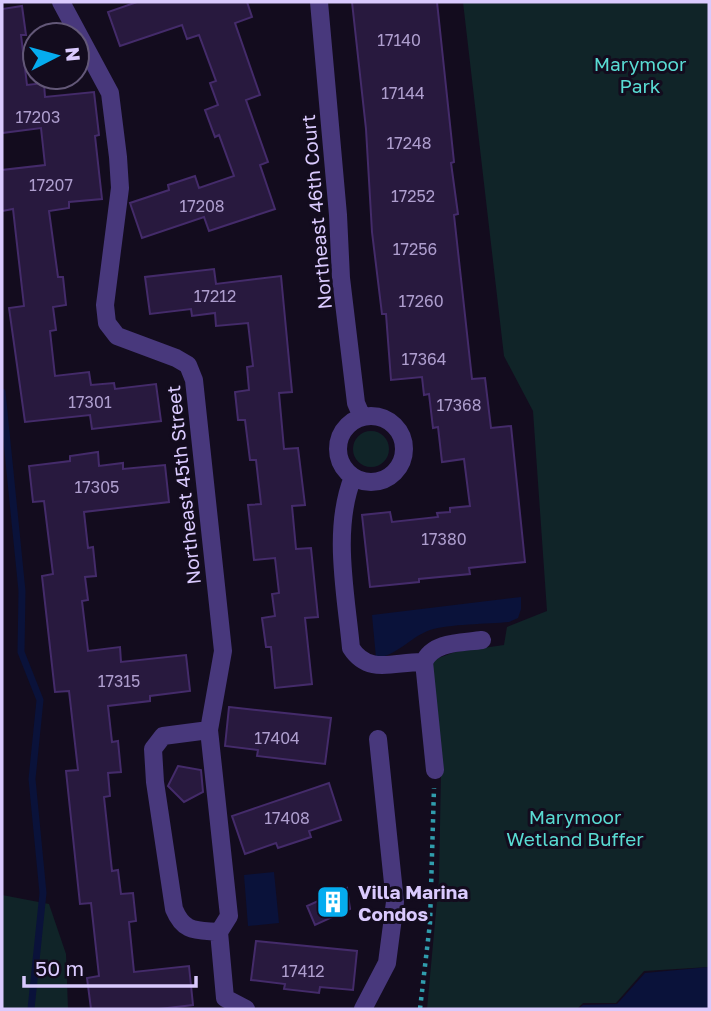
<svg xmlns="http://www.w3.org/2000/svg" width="711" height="1011" viewBox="0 0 711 1011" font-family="'Golos Text',sans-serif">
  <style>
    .green { fill: #102428 }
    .water { fill: #0a123a }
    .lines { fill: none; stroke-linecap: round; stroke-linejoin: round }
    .stream { stroke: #0a123a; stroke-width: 7 }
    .building { fill: #28193e; stroke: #442b6a; stroke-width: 2 }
    .path { stroke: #309dad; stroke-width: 4.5; stroke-dasharray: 3.5 5; stroke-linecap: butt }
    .minor { stroke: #48387c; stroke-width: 18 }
    .labels { text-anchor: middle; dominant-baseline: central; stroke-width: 6; stroke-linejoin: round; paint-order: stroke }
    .number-label { font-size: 16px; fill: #ae9ece }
    .park-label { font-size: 19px; fill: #59dbd3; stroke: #130c1e }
    .street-label { font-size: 19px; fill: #dacafe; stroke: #130c1e }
    .poi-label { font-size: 19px; font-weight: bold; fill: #dacafe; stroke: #130c1e; text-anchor: start }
  </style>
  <rect width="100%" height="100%" fill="#130c1e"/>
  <path class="green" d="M463,2H709V967L644,971L616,1003H583L577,1009H427L439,879L441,773L432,696L433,660L455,652L504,645L507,627L547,611L533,411L504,356Z
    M353 449a18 18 0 1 1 36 0a18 18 0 1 1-36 0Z
    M2,895L49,904L66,954L68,1009H2Z"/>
  <path class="water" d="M521,597V609L518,618L509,622C489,624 448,624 430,630C410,637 397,656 376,658L372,615Z
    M274,872L279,923L248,926L244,875Z
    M709,967V1009H578L583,1005L617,1004L645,973Z"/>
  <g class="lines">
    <path class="stream" d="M2,392L22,591L21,652L40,700L32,779L43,893L31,1009"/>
  </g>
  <path class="building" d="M137,2H247L252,17L235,23L260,95L246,100L268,162L260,165L275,209L209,231L204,217L142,238L130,203L169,190L168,185L195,176L199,188L234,176L219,135L215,137L205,110L218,105L210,83L216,81L199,35L187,39L182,25L120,46L108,12Z
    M352,2H437L454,162L451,163L458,214L454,215L472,379L485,378L491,428L511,426L525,562L469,568L470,574L419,579V582L370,587L362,515L390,512L392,522L438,517L437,513L450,512V508L470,506L464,459L442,462L438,427L433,428L429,394L424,395L422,377L391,380L386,314H382L372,232L366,129Z
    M22,6L26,35H21L27,85L44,83L45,97L94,92L99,135L95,136L102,199L69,202V208L49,211L58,277H63L66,305L53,307L56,330L50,331L55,376L89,372L91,385L114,383L115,389L156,384L161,421L92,429L90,415L25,422L9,308L24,306L13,209L2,211V170L45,165L41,128L2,133V9Z
    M214,269L216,284L281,276L292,392L279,393L284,449L298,448L305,505L292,506L296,549L311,548L318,617L305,618L312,684L275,688L271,647H266L262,618L275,616L272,594L279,593L275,558L254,560L248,505L261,504L256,460H250L245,420H238L235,392L249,390L247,367L253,366L248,323L216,326L215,313L192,316L191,309L150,314L145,277Z
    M98,452L99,466L123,463V469L165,465L169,502L84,512L88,548L93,547L96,576L85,577L88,600L82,601L88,651L120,647L121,662L186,655L190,691L150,696V701L108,706L112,742L118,741L121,772L108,773L110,796L104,797L112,871L118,870L121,894L133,893L136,921L129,922L134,972L189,966L193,1005L159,1009H91L87,978L99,976L91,903L80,904L66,771L78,770L69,691L55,692L42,576L53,574L44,501L33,502L29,466L70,461V456Z
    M229,707L331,718L325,764L257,756L258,750L225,746Z
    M178,766L201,770L203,792L184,802L168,786Z
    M329,783L341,820L309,831L311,837L278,848L276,843L245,854L232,816Z
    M347,888L350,909L315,925L307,906Z
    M256,941L357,951L353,990L320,987L319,993L284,989L285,984L251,980Z"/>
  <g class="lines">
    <path class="path" d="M420,1009L430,923L434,788"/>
    <path class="minor" d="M61,2L110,93L118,157L120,188L105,305L107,323L117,336L176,358L188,365L194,380L223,651L209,730L229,916L219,932L225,998L246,1009
      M319,2L338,215L341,278L356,403L362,417
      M338 449a33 33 0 1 1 66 0a33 33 0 1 1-66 0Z
      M353,477C332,529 346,594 351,648C369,676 395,661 424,662L435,770
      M424,662C433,641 462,643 482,640
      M209,730L163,736L153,749L155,782L174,909C184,933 196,930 219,932
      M363,1009L387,963L395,902L378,739"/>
  </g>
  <defs>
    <symbol id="building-square" viewBox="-11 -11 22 22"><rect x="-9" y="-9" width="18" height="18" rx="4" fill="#05acef" stroke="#130c1e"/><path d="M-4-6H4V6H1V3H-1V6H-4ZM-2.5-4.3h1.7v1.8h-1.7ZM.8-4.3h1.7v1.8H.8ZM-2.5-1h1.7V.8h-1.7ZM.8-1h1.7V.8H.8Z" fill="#fff"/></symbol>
  </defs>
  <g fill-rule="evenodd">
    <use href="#building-square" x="314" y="883" width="38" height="38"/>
  </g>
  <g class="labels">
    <g class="number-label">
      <text x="399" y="40">17140</text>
      <text x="403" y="93">17144</text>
      <text x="38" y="117">17203</text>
      <text x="409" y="143">17248</text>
      <text x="51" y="185">17207</text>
      <text x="413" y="196">17252</text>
      <text x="202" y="206">17208</text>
      <text x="415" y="249">17256</text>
      <text x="215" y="296">17212</text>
      <text x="421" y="301">17260</text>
      <text x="424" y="359">17364</text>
      <text x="90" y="402">17301</text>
      <text x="459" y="405">17368</text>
      <text x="97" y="487">17305</text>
      <text x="444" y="539">17380</text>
      <text x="119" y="681">17315</text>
      <text x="277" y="738">17404</text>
      <text x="287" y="818">17408</text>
      <text x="303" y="971">17412</text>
    </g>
    <g class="park-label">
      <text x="640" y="63">Marymoor<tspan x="640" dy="22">Park</tspan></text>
      <text x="575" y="816">Marymoor<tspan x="575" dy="22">Wetland Buffer</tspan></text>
    </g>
    <g class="street-label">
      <text transform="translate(316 212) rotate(-95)">Northeast 46th Court</text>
      <text transform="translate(183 485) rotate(-96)">Northeast 45th Street</text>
    </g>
    <g class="poi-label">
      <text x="358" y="891">Villa Marina<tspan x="358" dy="22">Condos</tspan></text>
    </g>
  </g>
  <rect width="711" height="1011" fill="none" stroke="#dacafe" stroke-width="7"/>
  <g transform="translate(56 56) rotate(84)"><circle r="33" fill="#130c1e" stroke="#635878" stroke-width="2"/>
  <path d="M0-5L12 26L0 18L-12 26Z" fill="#05acef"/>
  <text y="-10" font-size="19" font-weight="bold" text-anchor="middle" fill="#dacafe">N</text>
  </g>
  <path d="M24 976v10h172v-10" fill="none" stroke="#dacafe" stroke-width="3.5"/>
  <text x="35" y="976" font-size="21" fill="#dacafe" stroke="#130c1e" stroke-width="5" paint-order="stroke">50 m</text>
</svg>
